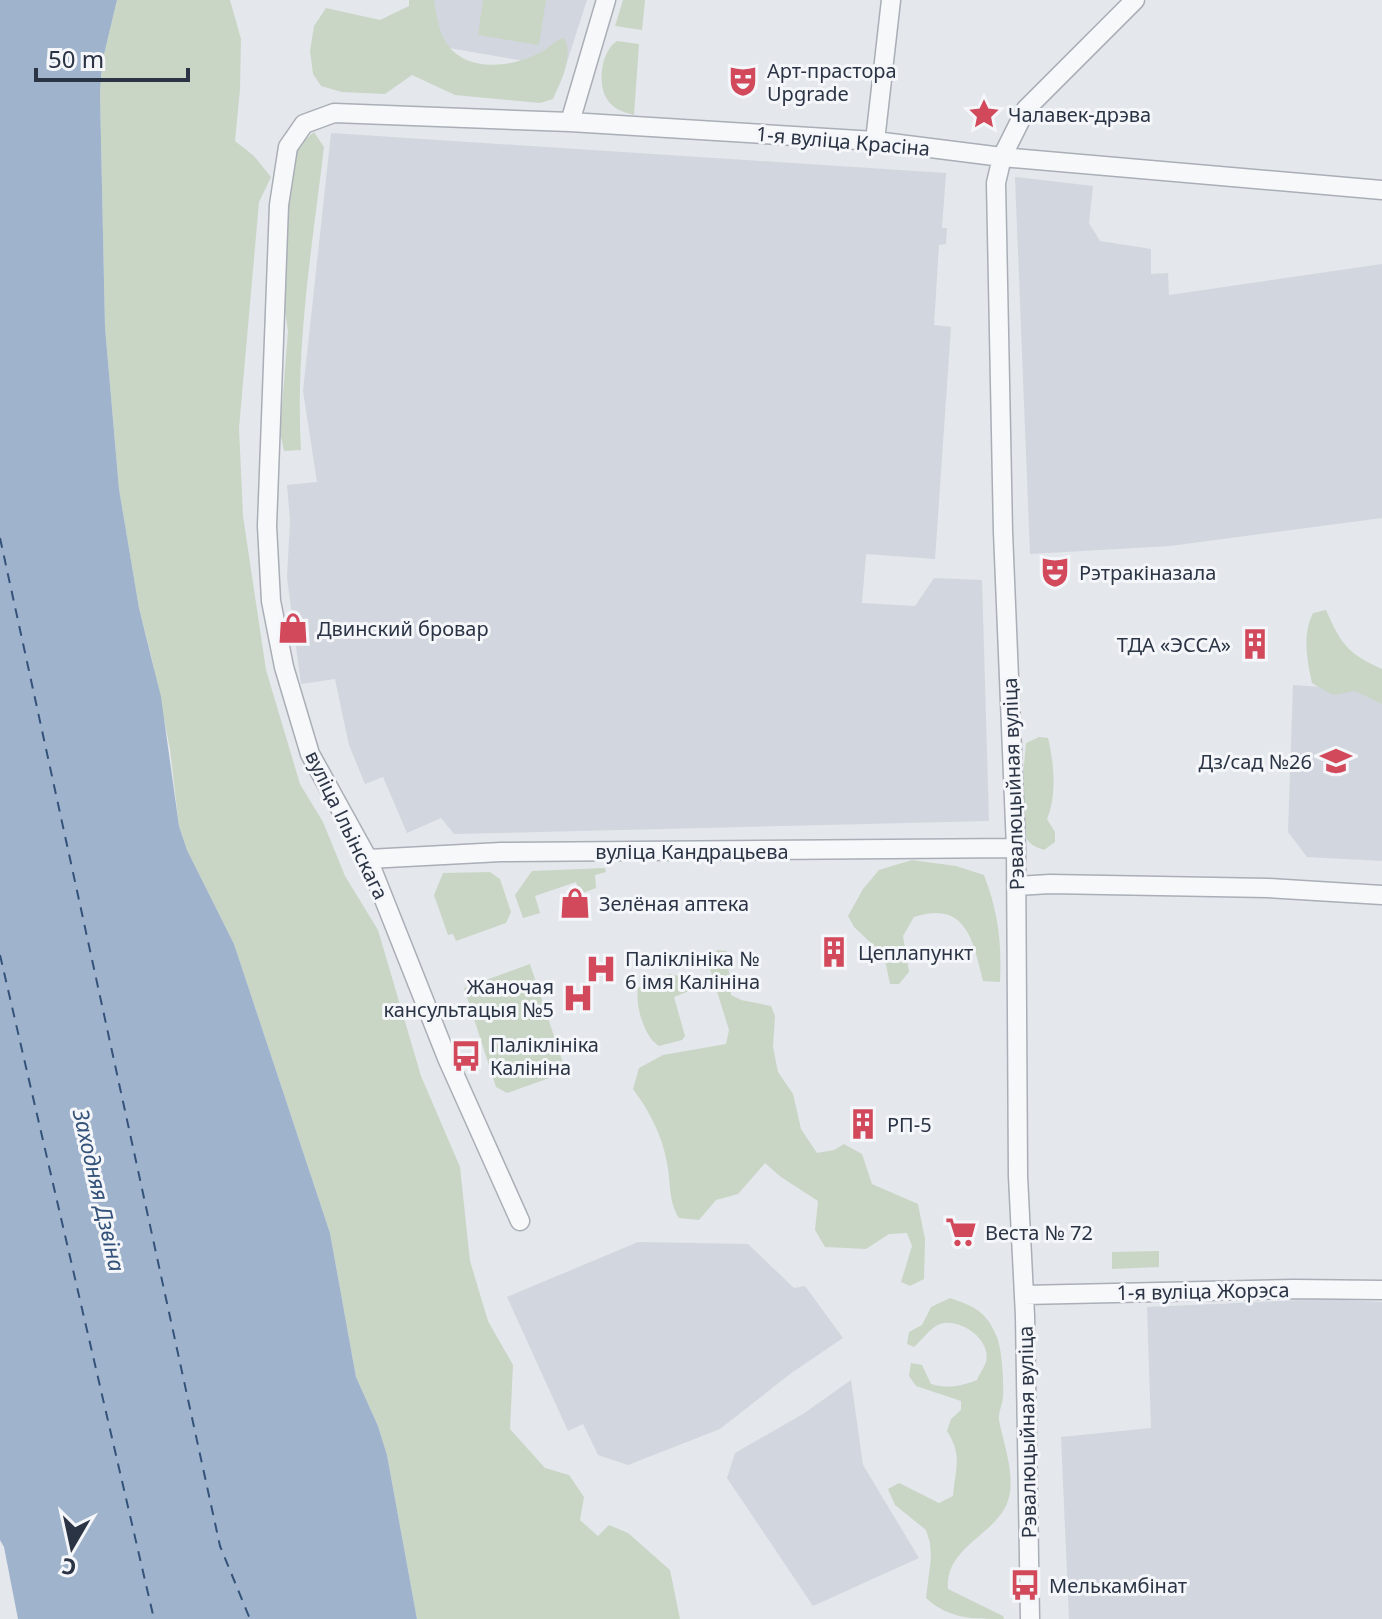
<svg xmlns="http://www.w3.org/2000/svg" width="1382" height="1619" viewBox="0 0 1382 1619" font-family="'Noto Sans',sans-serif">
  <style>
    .built { fill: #d2d6de }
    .green { fill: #c9d6c5 }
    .water { fill: #9fb4cc }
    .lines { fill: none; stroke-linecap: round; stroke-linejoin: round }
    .ferry { stroke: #34527a; stroke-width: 2; stroke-dasharray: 10 8; stroke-linecap: butt }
    .minor-casing { stroke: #a9aeb7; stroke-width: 21 }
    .minor { stroke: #f7f8fa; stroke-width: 18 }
    .labels { text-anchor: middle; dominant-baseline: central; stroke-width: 6; stroke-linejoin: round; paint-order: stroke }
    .poi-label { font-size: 20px; fill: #2b3445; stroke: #f4f6f9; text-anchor: start }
    .street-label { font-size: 20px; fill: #2b3445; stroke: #f4f6f9 }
    .water-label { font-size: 22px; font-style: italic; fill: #34527a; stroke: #f4f6f9 }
  </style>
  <rect width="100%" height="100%" fill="#e4e7ec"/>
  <path class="built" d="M427,0H587L565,68L420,43Z
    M331,133L946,173L942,228H947L946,244L939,245L934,325L951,327L935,559L866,554L862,603L915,606L934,578L982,580L989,821L454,834L441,818L407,833L383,777L365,784L349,745L335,679L301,684L287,578L290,520L287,485L317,482L303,391Z
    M1015,177L1093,186L1089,223L1100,241L1151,249V274L1168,273L1169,295L1382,264V518L1170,546L1030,554Z
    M1293,685L1382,691V861L1307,857L1288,832Z
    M638,1242L748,1244L794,1288L805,1286L843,1338L790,1374L720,1429L628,1465L598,1455L583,1424L568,1431L507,1297Z
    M1325,1299L1382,1302V1619H1069L1061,1437L1151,1428L1147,1307Z
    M851,1380L863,1465L919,1558L813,1606L727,1478L735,1453L803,1414Z"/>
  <path class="green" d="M117,0H230L241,39L240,89L235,141L254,156L271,177L259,202L239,428L243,516L266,670L300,784L323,822L345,876L378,930L421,1076L460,1167L470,1261L488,1321L513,1365L510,1429L545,1468L569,1475L584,1497L580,1520L598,1536L609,1525L628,1533L670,1570L680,1619H417L387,1455L378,1426L356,1377L330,1233L234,944L187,850L179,826L170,749L152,659L139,608L119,489L105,327L100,93L102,63Z
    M409,0H434C436,11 438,26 443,37C460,74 512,69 543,51C551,46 554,41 564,38C574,57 561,81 553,99L540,103L455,95L412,75L385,94L342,92L321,86L313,74L310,51L314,26L326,8L380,20L409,6Z
    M483,0H546L539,45L478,35Z
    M623,0H645L642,30L615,26Z
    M617,41L639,44L634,115C623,112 613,109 607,99C597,84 601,51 617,41Z
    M314,132L324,147C312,247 295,349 301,450L284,451L280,432L288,331L282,291L284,204L296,148Z
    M1326,610C1341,644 1348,654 1382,669V704L1355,691L1333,695L1312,683C1307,660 1302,635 1313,613Z
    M1039,737L1048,738C1054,762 1057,796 1047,819L1055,832V842L1044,850C1036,847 1027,844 1025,834C1019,813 1024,766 1026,743Z
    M912,860L956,866L984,875C998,912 1002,942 1000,982L983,981C973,940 966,900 914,917L903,936L909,972L899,984H890L884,955L854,927L848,916L863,889L879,870Z
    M605,868L606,872L595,875L596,888L580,894L576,882L535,896L540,913L523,918L515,895L532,871Z
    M490,872L500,879L511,912L506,923L456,941L453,934L448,935L434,895L443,873Z
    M717,950L727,951L731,995L741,1000L771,1006L775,1016L773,1047L778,1072L793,1094L801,1129L817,1153L834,1150L844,1144L862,1154L872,1184L918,1204L925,1239L924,1279L910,1286L901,1282L912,1246L907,1233L889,1234L866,1249L825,1247L815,1230L818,1201L781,1177L765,1163L738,1194L716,1200L699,1220L679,1218C668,1200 671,1183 667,1163C662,1135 650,1112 633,1089L639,1068L663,1055L726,1044L729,1030L709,966Z
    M530,964L566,1072L507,1093L496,1087L464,988Z
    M669,974L684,977L690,987L689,991L674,997L685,1036L682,1040L659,1046C644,1037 635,1005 638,988Z
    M1159,1251V1267L1112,1269V1252Z
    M950,1298C973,1306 986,1311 996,1335C1002,1347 1004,1382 1003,1396C1003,1404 998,1412 999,1420C1004,1447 1020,1485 1003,1511C986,1538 945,1551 948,1589L1003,1616L1004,1619C972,1619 949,1619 926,1598L931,1558L930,1543L926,1530L895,1505L888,1489L899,1483L939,1503L953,1496C955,1469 963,1456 947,1431L951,1419L961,1410V1401L916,1386L909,1376L911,1363L922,1365L931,1384C949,1389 961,1386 977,1380C979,1374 984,1368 986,1362C991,1340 964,1321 944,1323C931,1325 923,1340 914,1347L907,1344L909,1332L922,1325L931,1307Z"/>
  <path class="water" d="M0,0H117L102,63L100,93L105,327L119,489L139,608L161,697L179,826L187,850L234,944L330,1233L356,1377L378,1426L387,1455L417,1619H18L4,1547L0,1540Z"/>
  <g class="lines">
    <path class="ferry" d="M0,538L220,1546L250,1619
      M0,955L154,1619"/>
    <defs>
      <path id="minor" d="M570,122L606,0
        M875,141L891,0
        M368,859L501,852L1016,848
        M1017,886L1050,884L1268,888L1382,895
        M520,1221L447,1058L368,859L310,754L284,667L271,601L267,526L279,205L288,147L304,124L334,113L570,122L875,141L1002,157L1382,190
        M1024,1295L1294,1289L1382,1290
        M1030,1619L1025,1316L1018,1176L1016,848L1003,532L996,183L1002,157L1026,109L1135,0"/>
    </defs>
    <use href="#minor" class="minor-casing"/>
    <use href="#minor" class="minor"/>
  </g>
  <defs>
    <symbol id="theatre-bare" viewBox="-9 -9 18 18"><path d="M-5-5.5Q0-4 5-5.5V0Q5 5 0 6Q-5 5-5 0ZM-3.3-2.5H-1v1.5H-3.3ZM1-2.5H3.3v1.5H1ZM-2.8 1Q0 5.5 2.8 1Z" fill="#d1495b" stroke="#f4f6f9" stroke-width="2.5" paint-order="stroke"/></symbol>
    <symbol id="sight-bare" viewBox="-9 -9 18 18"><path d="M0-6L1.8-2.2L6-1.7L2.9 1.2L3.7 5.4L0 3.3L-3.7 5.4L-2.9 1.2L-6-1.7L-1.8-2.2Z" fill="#d1495b" stroke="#f4f6f9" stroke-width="2.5" paint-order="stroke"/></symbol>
    <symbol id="shop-bare" viewBox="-9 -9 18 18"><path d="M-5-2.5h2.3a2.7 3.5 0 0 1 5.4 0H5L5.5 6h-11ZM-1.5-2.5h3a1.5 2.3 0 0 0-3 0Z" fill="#d1495b" stroke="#f4f6f9" stroke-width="2.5" paint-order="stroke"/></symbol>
    <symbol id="building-bare" viewBox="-9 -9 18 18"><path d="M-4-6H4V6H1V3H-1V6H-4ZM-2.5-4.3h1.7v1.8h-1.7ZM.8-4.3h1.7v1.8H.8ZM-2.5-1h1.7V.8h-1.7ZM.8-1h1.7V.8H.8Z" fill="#d1495b" stroke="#f4f6f9" stroke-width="2.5" paint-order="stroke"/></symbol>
    <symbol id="school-bare" viewBox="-9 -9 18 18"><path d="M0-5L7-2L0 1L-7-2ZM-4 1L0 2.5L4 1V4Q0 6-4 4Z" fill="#d1495b" stroke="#f4f6f9" stroke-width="2.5" paint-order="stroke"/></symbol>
    <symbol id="hospital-bare" viewBox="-9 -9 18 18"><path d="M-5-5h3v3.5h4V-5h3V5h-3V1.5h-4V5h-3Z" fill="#d1495b" stroke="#f4f6f9" stroke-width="2.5" paint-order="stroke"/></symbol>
    <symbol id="bus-bare" viewBox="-9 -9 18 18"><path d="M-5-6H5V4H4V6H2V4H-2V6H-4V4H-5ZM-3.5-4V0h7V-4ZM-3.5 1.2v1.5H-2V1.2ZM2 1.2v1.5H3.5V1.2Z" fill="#d1495b" stroke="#f4f6f9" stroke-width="2.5" paint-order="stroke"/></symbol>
    <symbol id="supermarket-bare" viewBox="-9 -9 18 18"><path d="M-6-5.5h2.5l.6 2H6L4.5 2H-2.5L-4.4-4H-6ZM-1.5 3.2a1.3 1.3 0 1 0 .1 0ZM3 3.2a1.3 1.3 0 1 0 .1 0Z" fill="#d1495b" stroke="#f4f6f9" stroke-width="2.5" paint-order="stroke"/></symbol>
  </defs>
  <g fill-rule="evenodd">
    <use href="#theatre-bare" x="721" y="59" width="44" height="44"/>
    <use href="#sight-bare" x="962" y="92" width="44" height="44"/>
    <use href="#theatre-bare" x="1033" y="550" width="44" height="44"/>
    <use href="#shop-bare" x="271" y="606" width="44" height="44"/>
    <use href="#building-bare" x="1233" y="622" width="44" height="44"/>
    <use href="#school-bare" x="1314" y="739" width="44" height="44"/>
    <use href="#shop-bare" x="553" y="881" width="44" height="44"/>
    <use href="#building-bare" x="812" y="930" width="44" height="44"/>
    <use href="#hospital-bare" x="579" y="947" width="44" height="44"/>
    <use href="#hospital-bare" x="556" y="976" width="44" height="44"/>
    <use href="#bus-bare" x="444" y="1034" width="44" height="44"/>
    <use href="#building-bare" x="841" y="1102" width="44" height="44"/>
    <use href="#supermarket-bare" x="939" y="1210" width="44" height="44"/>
    <use href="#bus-bare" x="1003" y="1563" width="44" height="44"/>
  </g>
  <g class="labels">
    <g class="poi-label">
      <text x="767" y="70">Арт-прастора<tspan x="767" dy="23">Upgrade</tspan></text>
      <text x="1008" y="114">Чалавек-дрэва</text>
      <text x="1079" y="572">Рэтракіназала</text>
      <text x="317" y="628">Двинский бровар</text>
      <text x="1231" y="644" text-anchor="end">ТДА «ЭССА»</text>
      <text x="1312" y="761" text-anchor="end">Дз/сад №26</text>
      <text x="599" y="903">Зелёная аптека</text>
      <text x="858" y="952">Цеплапункт</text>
      <text x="625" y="958">Паліклініка №<tspan x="625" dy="23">6 імя Калініна</tspan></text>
      <text x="554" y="986" text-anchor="end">Жаночая<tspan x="554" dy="23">кансультацыя №5</tspan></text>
      <text x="490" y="1044">Паліклініка<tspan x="490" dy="23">Калініна</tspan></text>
      <text x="887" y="1124">РП-5</text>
      <text x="985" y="1232">Веста № 72</text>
      <text x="1049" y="1585">Мелькамбінат</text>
    </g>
    <g class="street-label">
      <text transform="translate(843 141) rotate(5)">1-я вуліца Красіна</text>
      <text transform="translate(1013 784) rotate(-92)">Рэвалюцыйная вуліца</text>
      <text transform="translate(347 825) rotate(64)">вуліца Ільінскага</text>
      <text x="692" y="851">вуліца Кандрацьева</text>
      <text transform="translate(1203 1291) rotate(-1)">1-я вуліца Жорэса</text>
      <text transform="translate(1027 1432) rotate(-91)">Рэвалюцыйная вуліца</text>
    </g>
    <g class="water-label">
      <text transform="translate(100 1190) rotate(77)">Заходняя Дзвіна</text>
    </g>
  </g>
  <g transform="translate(72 1547) rotate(189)" stroke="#f4f6f9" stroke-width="6" paint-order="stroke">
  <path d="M0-6L14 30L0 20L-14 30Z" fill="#2b3445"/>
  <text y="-12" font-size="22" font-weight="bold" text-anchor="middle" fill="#2b3445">С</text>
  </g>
  <path d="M36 68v12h152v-12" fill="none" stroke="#2b3445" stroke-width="4"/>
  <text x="48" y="68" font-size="24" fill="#2b3445" stroke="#f4f6f9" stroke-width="6" paint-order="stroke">50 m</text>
</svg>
